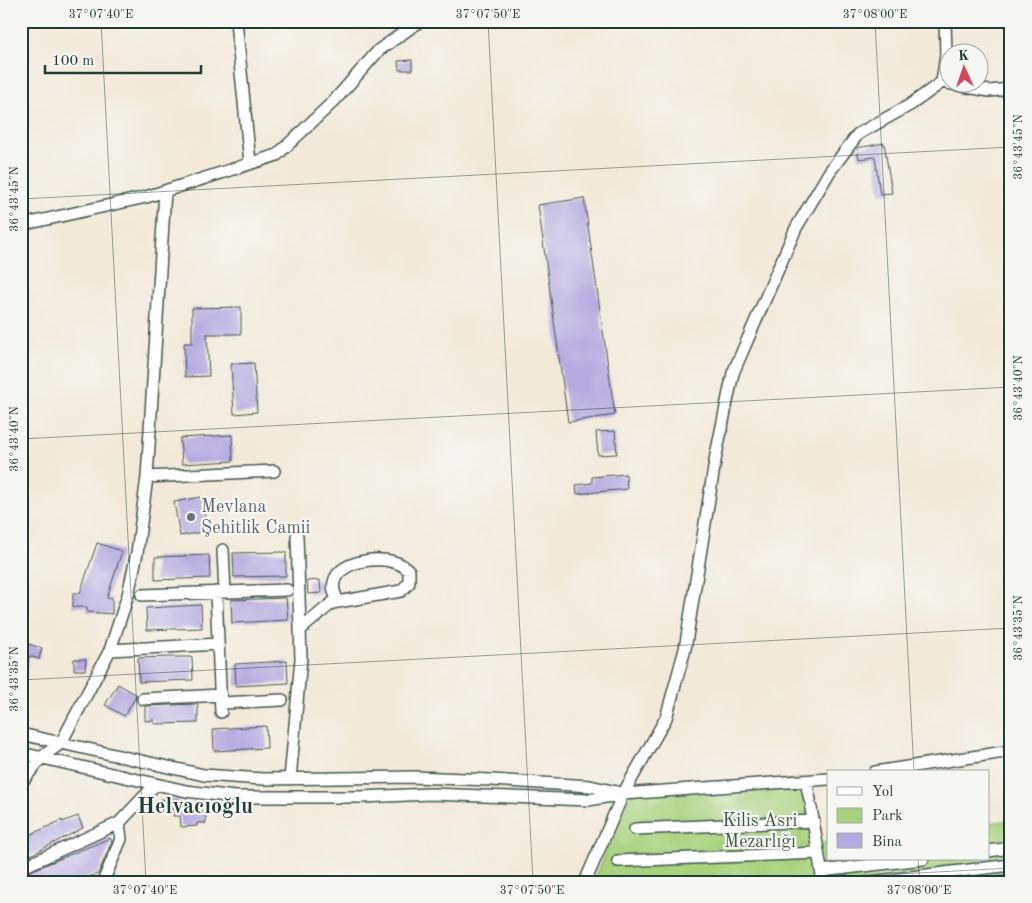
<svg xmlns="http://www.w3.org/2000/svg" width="1032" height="903" viewBox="0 0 1032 903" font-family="'Old Standard TT',serif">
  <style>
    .green { fill: #a7d17c; stroke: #638758 }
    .building { fill: #b5a9e0 }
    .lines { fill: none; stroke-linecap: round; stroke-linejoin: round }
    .minor-casing { stroke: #3f574d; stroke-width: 14 }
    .minor { stroke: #fff; stroke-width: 11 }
    .ticks { fill: none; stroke: #1f3d34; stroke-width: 1; stroke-opacity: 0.45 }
    .worship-dot { fill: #6b7280; stroke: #f6f6f2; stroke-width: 2 }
    .labels { text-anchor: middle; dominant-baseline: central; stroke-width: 4.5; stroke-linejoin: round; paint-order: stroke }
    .worship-label { font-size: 18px; fill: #5b616d; stroke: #f6f6f2; text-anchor: start }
    .park-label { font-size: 18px; fill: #3a5b42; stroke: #f6f6f2 }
    .district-label { font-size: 22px; font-weight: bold; fill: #1f3d34; stroke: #f6f6f2 }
    .neatline { fill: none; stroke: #1f3d34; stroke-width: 2 }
    .ticks-label { font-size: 12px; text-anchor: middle; fill: #1f3d34 }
  </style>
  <rect width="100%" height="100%" fill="#f6f6f2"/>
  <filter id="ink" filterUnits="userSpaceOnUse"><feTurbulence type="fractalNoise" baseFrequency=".02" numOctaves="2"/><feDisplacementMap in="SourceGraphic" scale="10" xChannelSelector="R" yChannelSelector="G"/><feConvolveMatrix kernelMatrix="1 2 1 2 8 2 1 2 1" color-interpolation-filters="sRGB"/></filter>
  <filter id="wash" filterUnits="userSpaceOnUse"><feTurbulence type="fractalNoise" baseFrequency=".0096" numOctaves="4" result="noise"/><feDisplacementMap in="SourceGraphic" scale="20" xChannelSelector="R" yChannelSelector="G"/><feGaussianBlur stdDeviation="1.12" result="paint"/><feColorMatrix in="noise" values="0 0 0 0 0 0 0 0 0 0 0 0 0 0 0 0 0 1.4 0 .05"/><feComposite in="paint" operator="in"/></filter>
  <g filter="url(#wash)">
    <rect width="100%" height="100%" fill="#f3e9d8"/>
    <path class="green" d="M801,779L815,844L828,842V859H988V823L1011,820V882H593L634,788Z"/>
    <g id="blocks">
      <path class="building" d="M412,60V70H399L398,61Z
        M884,143L892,193L880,194L875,157L859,159L857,148Z
        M584,198L615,415L568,422L538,205Z
        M241,307V334H207L209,376L185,377L184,343H192V308Z
        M254,363L257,412L234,414L231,364Z
        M615,431L617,454L598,455L596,432Z
        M232,435L233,461L182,464L180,438Z
        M626,474L627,489L577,494L576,485L592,483V477Z
        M201,497L208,531L180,536L174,502Z
        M97,543L122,551L107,598H112V614L87,612V607H73V593H80Z
        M286,552V576L234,577L233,553Z
        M209,555L210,578L155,580V557Z
        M320,580L321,593L308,594L307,581Z
        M286,598L288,620L232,623L231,600Z
        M201,605L202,628L147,630L146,608Z
        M21,642L42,648L39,659L29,656L26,676H21Z
        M170,657H192L193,680L139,682L138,658Z
        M74,659H86L85,670H74Z
        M287,661L288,683L236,686L235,664Z
        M118,684L137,695L124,716L105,705Z
        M198,704V723L154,724V720L145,721V706Z
        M266,726L267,748L214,751L213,729Z
        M179,799V808L160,809L159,800Z
        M205,806L206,823H197V826L181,827L180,816H173L172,808Z
        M78,816L83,828L21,860V839L62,820V822Z
        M110,838L112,841L98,874L79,880L80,882H21V875Z"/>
    </g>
  </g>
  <g filter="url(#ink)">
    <use href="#blocks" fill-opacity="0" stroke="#3f574d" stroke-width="1"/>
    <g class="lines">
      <defs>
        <path id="minor" d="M236,21L250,163
          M942,82L989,91L1011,89
          M21,225L146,197L277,155L334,101L379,50L420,21
          M147,477L274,471
          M223,550L225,592
          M216,592L221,712
          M142,595L287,590
          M301,629L332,603L401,591L409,583V571C394,552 339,558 334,582C332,589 335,595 338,601
          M110,650L218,644
          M143,699L221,695
          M221,703L282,700
          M21,734L204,775L263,779L414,777L491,780L590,786L617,792
          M21,753L186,791L235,797H361L431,794L588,800L623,794L828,779
          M875,772L1011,751
          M290,779L301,659L297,536
          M806,782L810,800
          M21,783L42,757L61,743L110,650L128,595L137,553L147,477L165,191
          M811,808L823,882
          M635,829L814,821
          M988,851L1011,848
          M618,861L818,853
          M21,868L119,823L156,784
          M821,871L923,859
          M103,882L121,839L119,823
          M585,882L623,794L666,718L685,649L716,455L733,373L796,228L830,171L858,134L910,105L942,82L946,55L945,21
          M869,882L1011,865
          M1000,882L1011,880"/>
      </defs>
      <use href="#minor" class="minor-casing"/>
      <use href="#minor" class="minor"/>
    </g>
  </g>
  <path class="ticks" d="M101,21L146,882M488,21L533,882M875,21L914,772M21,199L1011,147M21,439L1011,387M21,680L1011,628M918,859L920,882M751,882L1011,868"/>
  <circle class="worship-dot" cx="191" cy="517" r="5"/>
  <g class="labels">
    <g class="worship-label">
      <text x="201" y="507">Mevlana<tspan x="201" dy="21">Şehitlik Camii</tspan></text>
    </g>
    <g class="park-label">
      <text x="760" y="821">Kilis Asri<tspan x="760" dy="21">Mezarlığı</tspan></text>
    </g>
    <g class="district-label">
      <text x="195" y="807">Helvacıoğlu</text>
    </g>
  </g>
  <rect width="1032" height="903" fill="none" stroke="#f6f6f2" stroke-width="55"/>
  <rect x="827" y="770" width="162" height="90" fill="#f6f6f2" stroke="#a0aca6"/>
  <rect x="837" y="787" width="25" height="8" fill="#ffffff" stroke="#a0aca6"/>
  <text x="872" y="796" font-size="15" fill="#1f3d34">Yol</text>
  <rect x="837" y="808" width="25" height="15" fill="#a7d17c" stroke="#a0aca6"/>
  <text x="872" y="820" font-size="15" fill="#1f3d34">Park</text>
  <rect x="837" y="833" width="25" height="15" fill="#b5a9e0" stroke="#a0aca6"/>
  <text x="872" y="846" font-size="15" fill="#1f3d34">Bina</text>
  <g transform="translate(964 68) rotate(357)"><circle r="24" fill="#f6f6f2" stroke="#a0aca6"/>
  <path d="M0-4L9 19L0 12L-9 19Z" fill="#d1495b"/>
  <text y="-8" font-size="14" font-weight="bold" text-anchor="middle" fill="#1f3d34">K</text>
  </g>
  <path d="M45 65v8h156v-8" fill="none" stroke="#1f3d34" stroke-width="2.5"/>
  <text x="52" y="65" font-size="15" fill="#1f3d34" stroke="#f6f6f2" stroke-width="4" paint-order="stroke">100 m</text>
  <rect x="28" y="28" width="976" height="848" class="neatline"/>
  <g class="ticks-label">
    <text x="101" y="18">37°07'40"E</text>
    <text x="488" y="18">37°07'50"E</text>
    <text x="875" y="18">37°08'00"E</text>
    <text transform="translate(1018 147) rotate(-90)" y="4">36°43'45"N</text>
    <text transform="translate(14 199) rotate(-90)" y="4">36°43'45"N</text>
    <text transform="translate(1018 388) rotate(-90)" y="4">36°43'40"N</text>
    <text transform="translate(14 439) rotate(-90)" y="4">36°43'40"N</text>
    <text transform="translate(1018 628) rotate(-90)" y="4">36°43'35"N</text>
    <text transform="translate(14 679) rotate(-90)" y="4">36°43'35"N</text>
    <text x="145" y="894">37°07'40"E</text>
    <text x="532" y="894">37°07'50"E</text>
    <text x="919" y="894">37°08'00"E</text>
  </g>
</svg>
